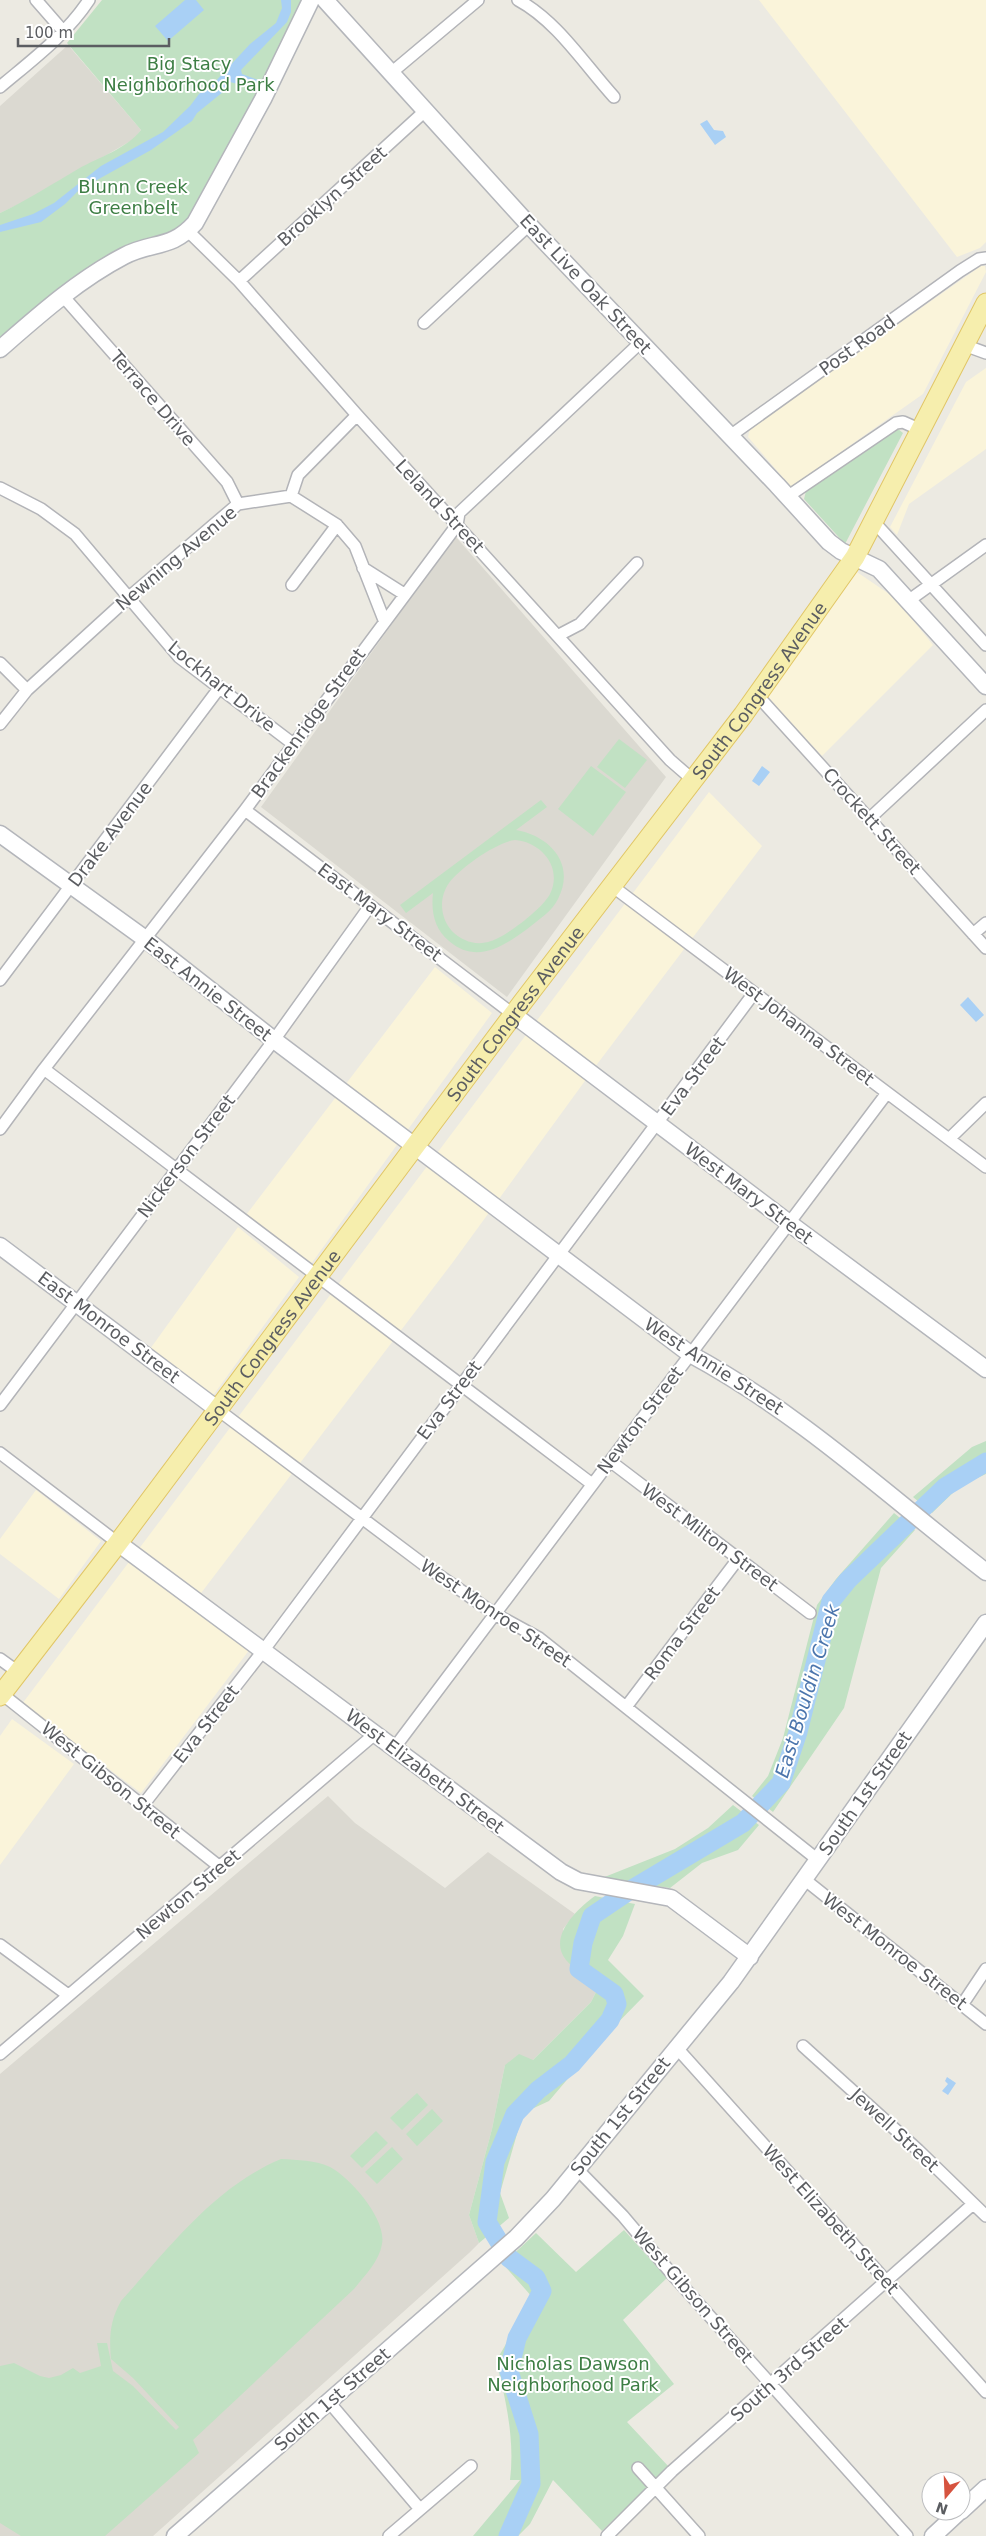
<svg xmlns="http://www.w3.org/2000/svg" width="986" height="2536" viewBox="0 0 986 2536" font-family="'DejaVu Sans',sans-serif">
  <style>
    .commercial { fill: #faf4da }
    .education { fill: #dbd9d1 }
    .green { fill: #c1e1c3; fill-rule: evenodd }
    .water { fill: #a9d0f5 }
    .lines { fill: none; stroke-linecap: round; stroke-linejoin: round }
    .river { stroke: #a9d0f5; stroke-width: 19 }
    .street-casing { stroke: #b3b4b8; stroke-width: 14 }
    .secondary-casing { stroke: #b4b6bb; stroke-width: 19 }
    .primary-casing { stroke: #e1c666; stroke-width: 21 }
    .street { stroke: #fff; stroke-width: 11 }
    .secondary { stroke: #fff; stroke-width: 16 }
    .primary { stroke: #f6eead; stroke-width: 19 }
    .labels { text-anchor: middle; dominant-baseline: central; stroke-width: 4; stroke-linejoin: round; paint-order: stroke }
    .park-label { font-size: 18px; fill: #3d7e44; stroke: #fff }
    .street-label { font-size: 18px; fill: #5b5d61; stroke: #fff }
    .water-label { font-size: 19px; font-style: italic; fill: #4c76ad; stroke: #fff }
  </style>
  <rect width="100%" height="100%" fill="#eceae2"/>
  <path class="commercial" d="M759,0H986V242L980,248L957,257Z
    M981,266H985L986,272L923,394L791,487L748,437L750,428Z
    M986,368V449L909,504L897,535L890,527L966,382Z
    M851,568L895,598L933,645L822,756L767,696Z
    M709,792L762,846L598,1063L453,1262L192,1605L250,1649L141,1793L22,1704Z
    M435,967L492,1013L311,1264L246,1215Z
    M238,1227L299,1277L212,1397L150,1349Z
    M36,1490L101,1541L59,1599L0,1554V1539Z
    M12,1719L74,1764L0,1865V1736Z"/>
  <path class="education" d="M68,45L141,130L134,139L32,198L0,213V106Z
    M455,536L666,777L507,997L261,807Z
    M328,1796L355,1823L445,1888L488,1852L575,1914L563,1929L565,1958L598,1988L591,2002L533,2060L505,2065L492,2129L469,2215L479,2243L469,2253L153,2536H0V2074Z"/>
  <path class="green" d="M102,0H303L252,112L186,226C169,243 146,239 126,249C80,272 38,305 0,339V213C28,200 52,184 78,169C99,157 126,149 141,130L67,43Z
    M898,429L903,433L845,544L804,499L806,491Z
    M619,739L647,760L625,788L597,767Z
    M591,766L626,792L593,836L558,809Z
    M541,800L547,807L516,830C550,836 576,864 558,899C552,911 541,918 531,926C507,944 478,966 449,941C434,929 431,911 433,893L406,913L400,905ZM515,840C541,842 563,867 550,894C543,908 507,936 491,941C483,944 473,944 465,940C443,931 435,903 449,883C460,868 497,842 515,840Z
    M986,1441V1474L960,1486L932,1513L913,1497L972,1447Z
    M894,1513L915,1530L881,1568L844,1708L773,1812L752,1796L768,1776L783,1738L817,1605L836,1579Z
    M733,1805L759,1825L738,1850L702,1863L670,1888L602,1878L675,1849L708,1828Z
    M595,1896L635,1904L623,1936L608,1960L644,1996L599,2042L549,2101L523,2113L500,2193L509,2218L479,2243L469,2215L492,2129L505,2065L519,2054L533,2060L591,2002L598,1988C588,1978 575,1970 566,1960C547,1937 578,1908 595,1896Z
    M417,2093L428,2105L402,2130L390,2118Z
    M432,2109L443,2121L417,2146L406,2134Z
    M376,2131L388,2143L362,2168L350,2156Z
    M392,2147L403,2159L377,2184L365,2172Z
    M281,2159C297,2160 316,2160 330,2167C351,2178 387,2220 382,2244C379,2262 365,2275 354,2289L193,2440L199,2453L105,2536H21L0,2523V2366L14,2363L40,2376L49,2378L61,2375L73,2368L80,2373L101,2366L97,2343H107L113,2371L133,2386L176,2430L179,2427L133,2378L111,2359C109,2336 110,2321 121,2301C169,2248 214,2187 281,2159Z
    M624,2230L667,2278L623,2320L674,2384L627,2422L669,2467L602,2531L553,2480L530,2524L518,2536H473L520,2480H510C515,2440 506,2400 496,2361L533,2298L503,2264L536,2233L576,2272Z"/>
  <path class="water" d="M185,0H196L204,10L168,41L155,26Z
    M281,0H291V12L287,22L241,70L242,74L261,81L257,89L230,82L223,92L197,113L192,121L151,150L79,190L65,204L41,222L0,232V225L33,214L54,203L101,166L163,132L190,106L199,94L214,83L250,44L276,23L282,8Z
    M707,120L714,130L723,131L726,137L715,145L700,124Z
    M762,766L770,772L759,786L752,781Z
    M968,997L984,1015L976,1022L960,1005Z
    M947,2077L956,2083L948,2095L942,2091L948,2084L945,2081Z"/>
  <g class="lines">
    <path class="river" d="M508,2536L531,2484L529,2434L509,2371L517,2338L542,2291L536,2278L509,2258L487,2222L495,2162L515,2114L538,2090L572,2064L610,2020L617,2004L614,1994L579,1969L583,1943L592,1916L629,1891L743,1823L781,1783L798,1732L831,1601L848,1580L945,1487L986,1462"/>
    <defs>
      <path id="street" d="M36,0L64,32
        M518,0C557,21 584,64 614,97
        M391,73L478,0
        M0,87C32,60 66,35 89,0
        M188,231L239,281L357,415L670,760L693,780
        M239,281L425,111
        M62,295L227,482L238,504
        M424,323L529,225
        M964,345L986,353
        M730,436L960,271L979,259L986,258
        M0,488L41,509L75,534L179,657L292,743
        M291,496L337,525L355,546L384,620
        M787,497L896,423L903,422L921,430
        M874,522L986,645
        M363,568L404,594
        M292,585L337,525
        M908,601L986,545
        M559,635L580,624L637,563
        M0,663L27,690
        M757,695L986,948
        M0,724L27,690L128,598L238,504L291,496L298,475L357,415
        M245,810L514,1015
        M869,819L986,710
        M612,886L986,1167
        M973,934L986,923
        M0,980L220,687
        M44,1069L592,1484
        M0,1129L44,1069L245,810L457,525L459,513L641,342
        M949,1139L986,1103
        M0,1405L274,1040L370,906
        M217,1409L427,1567L495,1614L539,1638L818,1860
        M0,1453L118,1543
        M610,1461L810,1613
        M0,1659L18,1672
        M2,1694L220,1867
        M626,1707L738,1559
        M395,1747L887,1093
        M143,1805L263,1651L754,993
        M804,1879L986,2024
        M0,1945L68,1995
        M962,2005L986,1969
        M803,2046L918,2150L986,2216
        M676,2047L986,2392
        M0,2054L376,1733
        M577,2169L623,2216L671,2273L907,2536
        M329,2402L419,2508
        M638,2468L699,2536
        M389,2536L471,2466
        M607,2536L672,2471L973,2204"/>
      <path id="secondary" d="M325,0L529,225L777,485L829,542L841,551L879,569L986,686
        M0,349C39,315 78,280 124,256C152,241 171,250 195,223L263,99L311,0
        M0,834L144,938L274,1040L690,1354C801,1414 887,1495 986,1572
        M514,1015L789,1223L986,1369
        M0,1246L217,1409
        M118,1543L561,1872L578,1881L671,1898L750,1957
        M961,2511L986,2488
        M175,2536L516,2238L553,2199L731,1982L986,1623
        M933,2536L960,2511"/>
      <g id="primary">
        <path id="s1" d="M0,1696L118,1543L522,1003L743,715L855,557L986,303"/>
      </g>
    </defs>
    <use href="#street" class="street-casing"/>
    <use href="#secondary" class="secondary-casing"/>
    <use href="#primary" class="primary-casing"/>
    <use href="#street" class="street"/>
    <use href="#secondary" class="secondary"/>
    <use href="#primary" class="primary"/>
  </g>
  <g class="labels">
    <g class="park-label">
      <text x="189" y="63">Big Stacy<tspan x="189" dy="21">Neighborhood Park</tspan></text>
      <text x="133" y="186">Blunn Creek<tspan x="133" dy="21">Greenbelt</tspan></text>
      <text x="573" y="2363">Nicholas Dawson<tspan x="573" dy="21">Neighborhood Park</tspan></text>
    </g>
    <g class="street-label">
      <text transform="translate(332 196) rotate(-42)">Brooklyn Street</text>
      <text transform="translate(586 284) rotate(47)">East Live Oak Street</text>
      <text transform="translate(857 345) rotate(-36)">Post Road</text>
      <text transform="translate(153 398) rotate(49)">Terrace Drive</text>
      <text transform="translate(440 506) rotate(47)">Leland Street</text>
      <text transform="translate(176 558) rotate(-40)">Newning Avenue</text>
      <text transform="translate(222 686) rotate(39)">Lockhart Drive</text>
      <text stroke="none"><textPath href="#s1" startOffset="1260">South Congress Avenue</textPath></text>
      <text transform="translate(308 723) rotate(-54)">Brackenridge Street</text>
      <text transform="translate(872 821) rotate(48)">Crockett Street</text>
      <text transform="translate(110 834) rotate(-53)">Drake Avenue</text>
      <text transform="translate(380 912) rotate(37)">East Mary Street</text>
      <text transform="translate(208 989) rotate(38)">East Annie Street</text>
      <text stroke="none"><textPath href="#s1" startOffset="855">South Congress Avenue</textPath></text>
      <text transform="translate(799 1026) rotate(37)">West Johanna Street</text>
      <text transform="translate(693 1076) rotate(-53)">Eva Street</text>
      <text transform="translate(186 1156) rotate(-53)">Nickerson Street</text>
      <text transform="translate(749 1193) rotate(37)">West Mary Street</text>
      <text transform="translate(109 1327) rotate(37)">East Monroe Street</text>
      <text stroke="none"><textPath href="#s1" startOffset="450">South Congress Avenue</textPath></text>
      <text transform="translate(714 1366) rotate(33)">West Annie Street</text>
      <text transform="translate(449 1400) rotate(-53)">Eva Street</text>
      <text transform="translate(640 1420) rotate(-53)">Newton Street</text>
      <text transform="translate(710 1537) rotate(37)">West Milton Street</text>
      <text transform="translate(496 1613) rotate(34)">West Monroe Street</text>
      <text transform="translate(682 1633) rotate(-53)">Roma Street</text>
      <text transform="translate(206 1724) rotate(-52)">Eva Street</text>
      <text transform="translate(425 1771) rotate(37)">West Elizabeth Street</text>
      <text transform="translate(111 1780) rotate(39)">West Gibson Street</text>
      <text transform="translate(865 1793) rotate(-55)">South 1st Street</text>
      <text transform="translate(188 1894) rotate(-40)">Newton Street</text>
      <text transform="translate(895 1951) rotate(38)">West Monroe Street</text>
      <text transform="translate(620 2116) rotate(-51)">South 1st Street</text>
      <text transform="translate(895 2130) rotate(43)">Jewell Street</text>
      <text transform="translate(831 2219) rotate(48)">West Elizabeth Street</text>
      <text transform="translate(693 2295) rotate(49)">West Gibson Street</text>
      <text transform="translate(789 2369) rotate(-41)">South 3rd Street</text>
      <text transform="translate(332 2399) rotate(-41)">South 1st Street</text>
    </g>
    <g class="water-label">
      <text transform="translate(807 1691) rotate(-73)">East Bouldin Creek</text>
    </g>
  </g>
  <g transform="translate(946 2496) rotate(199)"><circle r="24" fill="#ffffff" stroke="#bdbec0"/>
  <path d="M0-4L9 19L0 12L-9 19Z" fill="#d6533f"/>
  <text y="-8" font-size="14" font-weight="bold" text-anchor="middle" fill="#5b5d61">N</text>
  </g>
  <path d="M18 38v8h151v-8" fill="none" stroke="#5b5d61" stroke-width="2.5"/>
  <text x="25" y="38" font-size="15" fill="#5b5d61" stroke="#ffffff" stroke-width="4" paint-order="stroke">100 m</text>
</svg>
